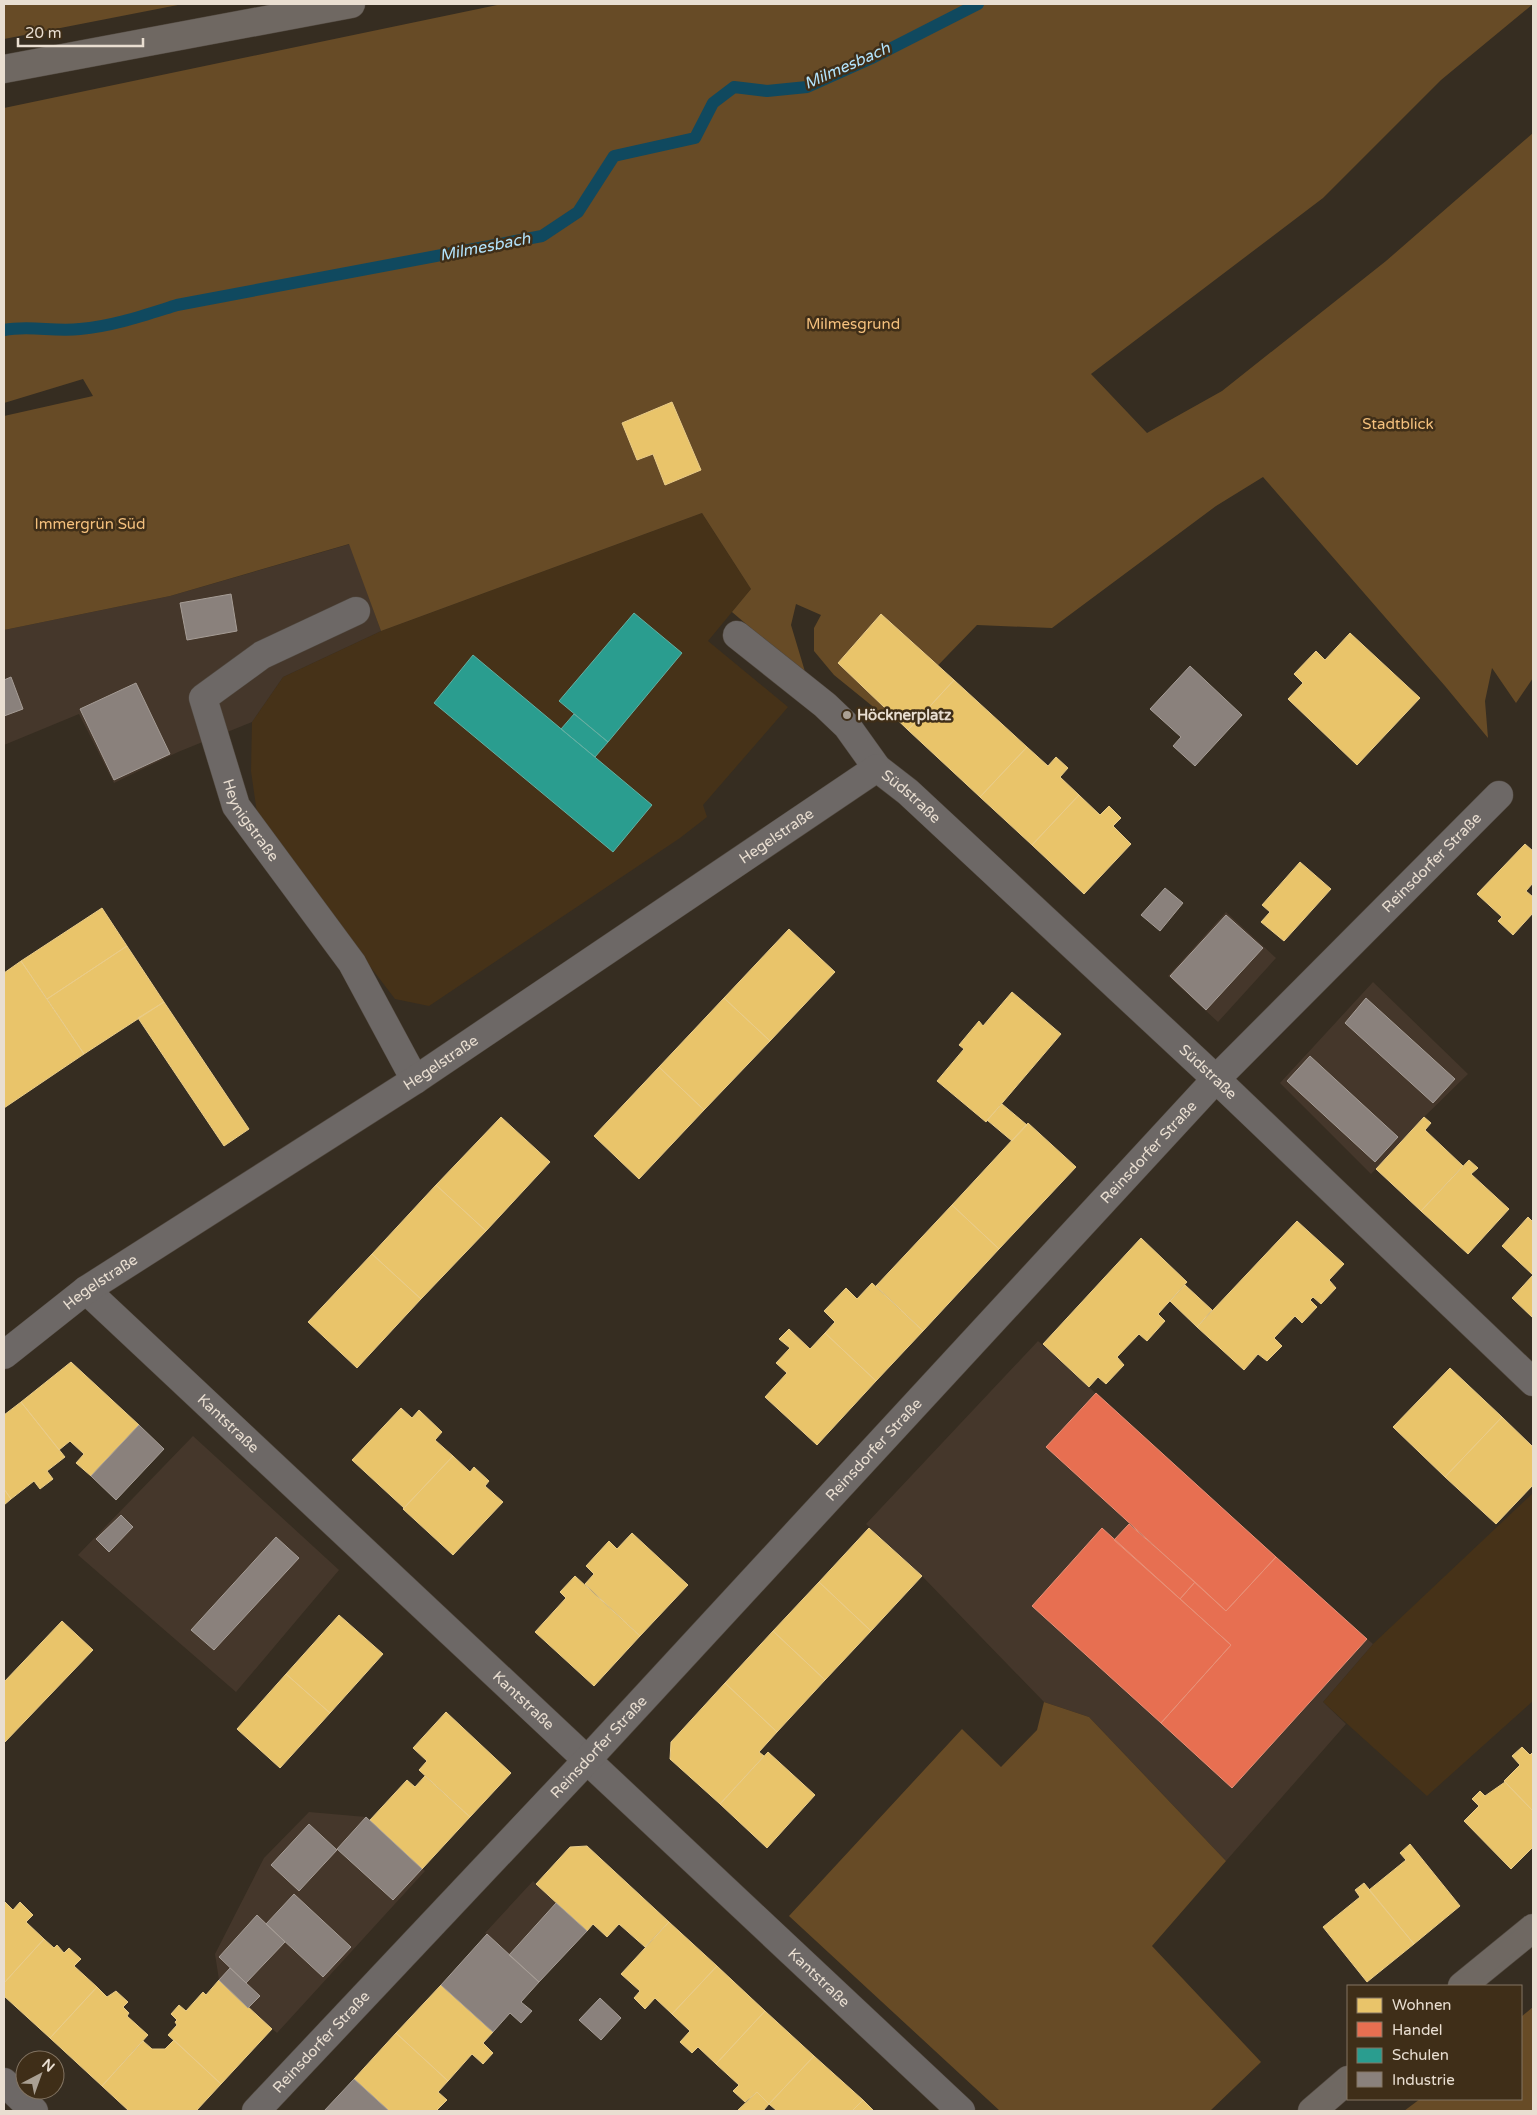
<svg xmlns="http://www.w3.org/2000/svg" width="1537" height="2115" viewBox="0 0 1537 2115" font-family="'Varela Round',sans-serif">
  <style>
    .built { fill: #463218 }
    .industrial { fill: #45372b }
    .green { fill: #674b26 }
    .homes { fill: #e9c46a; stroke: #e9cc89 }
    .shops { fill: #e76f51; stroke: #e89077 }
    .schools { fill: #2a9d8f; stroke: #63b0a3 }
    .industry { fill: #8a817c; stroke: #a69d96 }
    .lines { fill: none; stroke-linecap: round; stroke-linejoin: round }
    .stream { stroke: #10495f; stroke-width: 12 }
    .street-casing { stroke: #51483f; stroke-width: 29 }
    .primary-casing { stroke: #51483f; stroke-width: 29 }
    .street { stroke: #6d6866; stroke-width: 28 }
    .primary { stroke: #6f6862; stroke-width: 28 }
    .tram { stroke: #6e6862; stroke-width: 1 }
    .poi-dot { fill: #aaa093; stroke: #3f2e18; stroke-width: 2 }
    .labels { text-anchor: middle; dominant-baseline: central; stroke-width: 5; stroke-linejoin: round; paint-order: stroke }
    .park-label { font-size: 15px; fill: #f4c07d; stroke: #3f2e18 }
    .poi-label { font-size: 15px; font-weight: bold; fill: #e9ded1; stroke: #3f2e18; text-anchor: start }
    .street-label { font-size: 15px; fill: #e9ded1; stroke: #3f2e18 }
    .water-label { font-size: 16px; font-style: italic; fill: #b2e3fc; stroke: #3f2e18 }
  </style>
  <rect width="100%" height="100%" fill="#362d21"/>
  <path class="built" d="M702,513L751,589L708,641L788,707L703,805L707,817L680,838L429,1006L395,999L258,820L251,771L252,722L283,677L381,631Z
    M1533,1493V1701L1427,1796L1323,1702L1373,1644Z"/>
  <path class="industrial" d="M350,544L381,631L283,677L252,722L178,752L114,783L79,714L4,745V630L170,596Z
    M1226,912L1276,958L1218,1022L1168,976Z
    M1373,982L1468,1074L1424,1117L1371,1174L1280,1083Z
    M1038,1341L1373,1644L1323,1702L1346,1724L1226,1861L1089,1717L1044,1702L922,1576L866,1524Z
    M193,1436L339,1570L236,1692L78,1555Z
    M309,1812L366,1817L425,1871L277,2033L219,1980L215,1954L264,1858Z
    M533,1881L556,1903L539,1982L485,1933Z"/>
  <path class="green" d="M4,4H183L4,39Z
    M502,4H1533L1441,80L1323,198L1091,374L1147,433L1222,391L1386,261L1533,133V678L1516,703L1492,668L1485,701L1488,738L1445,686L1263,477L1216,506L1052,628L977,625L887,718L834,675L814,651V628L821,615L796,604L791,625L806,675L732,612L751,589L702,513L381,631L349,544L170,596L4,630V416L93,396L83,379L4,403V108Z
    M1044,1702L1089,1717L1226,1861L1152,1946L1261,2062L1210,2111H1000L789,1916L962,1729L1001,1767L1037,1730Z
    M1533,2007V2111H1404L1420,2099H1521V2017Z"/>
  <path class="homes" d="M672,402L701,470L665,485L653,454L637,460L622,423Z
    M881,614L954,680L908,730L838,663Z
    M1350,633L1420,698L1357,765L1288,699L1303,683L1294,674L1316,651L1325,660Z
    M954,680L1027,747L980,797L908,730Z
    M1027,747L1048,766L1056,757L1068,768L1060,777L1079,795L1032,845L980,797Z
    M1079,795L1100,815L1109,806L1121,818L1113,826L1131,844L1084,894L1032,845Z
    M1525,844L1533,851V883L1526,891L1533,897V913L1513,935L1498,921L1502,917L1477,894Z
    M1300,862L1331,889L1284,941L1261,922L1270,912L1262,905Z
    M102,908L127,946L47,999L21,961Z
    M789,929L835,972L770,1041L724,998Z
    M127,946L164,1002L84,1054L47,999Z
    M21,961L84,1054L4,1108V973Z
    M1012,992L1061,1034L986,1122L937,1081L964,1049L959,1045L979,1021L983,1026Z
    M724,998L770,1041L704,1110L659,1067Z
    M164,1002L249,1129L224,1146L138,1018Z
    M659,1067L704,1110L639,1179L594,1136Z
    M1002,1104L1027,1125L1012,1141L987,1120Z
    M501,1117L550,1162L486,1231L436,1185Z
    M1424,1117L1431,1123L1425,1130L1463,1166L1421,1211L1376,1169Z
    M1028,1123L1076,1167L999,1249L952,1205Z
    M1469,1160L1478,1168L1471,1174L1509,1209L1468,1254L1421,1211Z
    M436,1185L486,1231L421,1299L372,1254Z
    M952,1205L999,1249L923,1331L876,1286Z
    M1528,1217L1533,1222V1275L1502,1246Z
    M1297,1221L1344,1264L1329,1280L1336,1288L1321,1304L1313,1297L1310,1300L1317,1307L1302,1323L1295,1316L1274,1338L1282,1346L1267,1361L1258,1354L1244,1370L1197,1327Z
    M1141,1238L1187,1282L1158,1314L1165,1321L1147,1341L1139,1334L1117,1357L1124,1365L1106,1384L1098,1377L1089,1387L1043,1344Z
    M372,1254L421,1299L357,1368L308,1322Z
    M1533,1275V1318L1512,1298Z
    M872,1283L923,1331L876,1381L825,1333L835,1322L824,1311L846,1288L857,1299Z
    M1185,1285L1212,1310L1197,1327L1170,1301Z
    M789,1329L810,1349L825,1333L876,1381L817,1445L765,1397L787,1373L776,1363L790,1348L779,1339Z
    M71,1362L139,1425L91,1476L76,1463L84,1454L70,1441L59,1450L21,1402Z
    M1450,1368L1502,1417L1445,1477L1393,1427Z
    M21,1402L65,1457L47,1471L53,1479L40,1489L34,1481L11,1499L4,1489V1415Z
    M401,1408L412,1418L419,1410L442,1432L435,1440L453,1456L404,1508L352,1460Z
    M1502,1417L1533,1447V1485L1496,1524L1445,1477Z
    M453,1456L470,1472L474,1467L489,1481L485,1486L503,1502L453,1555L403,1509Z
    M4,1489L11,1499L4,1505Z
    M869,1528L922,1576L871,1631L819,1582Z
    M632,1533L688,1585L640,1636L585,1584L594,1574L586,1566L609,1541L617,1549Z
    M575,1576L640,1636L594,1686L535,1632L566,1598L560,1592Z
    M819,1582L871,1631L825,1680L773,1631Z
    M339,1615L383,1654L330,1713L286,1674Z
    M62,1621L93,1650L4,1743V1682Z
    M773,1631L825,1680L777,1732L725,1683Z
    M286,1674L330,1713L280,1768L237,1729Z
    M725,1683L777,1732L759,1752L764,1756L720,1804L670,1759L671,1742Z
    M446,1712L511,1773L470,1817L419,1770L427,1761L413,1748Z
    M1522,1747L1530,1755L1533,1752V1811L1504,1781L1520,1765L1512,1756Z
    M768,1752L815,1795L767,1848L720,1804Z
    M425,1776L470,1817L422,1869L370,1820L407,1780L415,1787Z
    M1505,1782L1533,1811V1847L1511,1869L1464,1821L1479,1806L1472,1799L1480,1791L1485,1796Z
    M1410,1844L1460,1906L1414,1944L1369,1890L1406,1860L1400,1853Z
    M587,1846L669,1922L645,1947L619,1924L607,1937L593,1924L587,1931L536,1884L570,1847Z
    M1364,1883L1414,1944L1367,1982L1323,1927L1360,1897L1355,1890Z
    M4,1901L13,1910L20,1902L33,1915L26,1922L44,1939L4,1983Z
    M669,1922L717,1966L672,2014L655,1998L645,2009L634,1998L640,1991L621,1974Z
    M44,1939L54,1948L57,1945L64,1953L69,1948L81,1959L74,1966L97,1987L50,2038L4,1996V1983Z
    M717,1966L765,2011L716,2064L698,2047L692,2053L680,2042L690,2031L672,2014Z
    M219,1980L272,2029L221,2084L168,2035L177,2025L175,2022L177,2020L171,2014L179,2005L186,2011L203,1992L206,1995Z
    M441,1985L493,2032L483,2043L493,2053L483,2064L472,2054L448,2081L396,2033Z
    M97,1987L107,1997L116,1991L128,2002L123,2007L129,2013L127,2016L148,2035L102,2086L50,2038Z
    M765,2011L814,2056L769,2104L757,2092L745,2102L733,2091L739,2085L716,2064Z
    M396,2033L448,2081L438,2092L447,2100L436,2111H389L354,2079Z
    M174,2040L221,2084L196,2111H129L102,2086L143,2041L152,2049H165Z
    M814,2056L863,2100L852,2111H777L769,2104Z
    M757,2092L769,2104L763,2111H737Z
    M863,2100L874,2111H852Z"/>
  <path class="shops" d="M1096,1393L1276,1557L1226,1611L1046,1447Z
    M1129,1524L1195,1582L1180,1599L1114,1540Z
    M1102,1528L1231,1645L1161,1723L1032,1606Z
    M1276,1557L1367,1639L1232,1788L1161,1723L1231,1645L1180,1599L1195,1582L1226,1611Z"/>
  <path class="schools" d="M634,613L682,653L608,742L559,701Z
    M473,655L652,805L613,852L434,703Z
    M574,714L608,742L595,757L561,729Z"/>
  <path class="industry" d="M231,594L237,631L187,640L180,603Z
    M1190,666L1242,715L1195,766L1173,746L1181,737L1150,709Z
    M11,677L23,709L4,716V680Z
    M136,683L170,754L114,780L80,709Z
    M1165,888L1183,903L1160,931L1141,915Z
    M1226,915L1263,948L1206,1010L1170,976Z
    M1366,998L1455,1079L1433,1103L1345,1023Z
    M1310,1056L1398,1137L1375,1162L1287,1081Z
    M139,1425L164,1449L116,1500L91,1476Z
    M121,1515L133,1527L109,1552L96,1539Z
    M276,1537L299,1558L214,1650L191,1630Z
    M366,1817L422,1869L393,1900L337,1849Z
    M309,1824L337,1850L299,1891L271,1865Z
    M294,1894L351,1947L323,1977L266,1924Z
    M556,1903L587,1931L539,1982L509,1955Z
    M257,1915L285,1942L246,1983L219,1957Z
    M487,1934L539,1982L521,2002L532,2011L521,2023L510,2013L493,2032L441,1985Z
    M230,1968L260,1996L248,2008L219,1980Z
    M600,1998L621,2018L601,2040L579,2020Z
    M354,2079L389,2111H324Z"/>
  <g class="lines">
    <path class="stream" d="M4,330C29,325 54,332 80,329C114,326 145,315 177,305L542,236L578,212L614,156L695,138L713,103L734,87L767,91L807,87L874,57L978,4"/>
    <defs>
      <g id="street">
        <path id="s1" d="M356,611L262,655L203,698L236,806L352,963L415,1080"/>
        <path id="s2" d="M737,635L825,705L847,726L877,768L908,792L1216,1079L1533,1382"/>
        <path id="s3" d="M86,1290L961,2111"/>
        <path id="s4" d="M4,1355L86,1290L415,1080L877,768"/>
        <path d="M4,2082L34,2111"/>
        <path id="s5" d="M256,2111L587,1760L1216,1079L1499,795"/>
      </g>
      <path id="primary" d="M4,69L351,4
        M1462,1986L1533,1928
        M1312,2111L1348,2080"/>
    </defs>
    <use href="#street" class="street-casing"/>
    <use href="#primary" class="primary-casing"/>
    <use href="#street" class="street"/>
    <use href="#primary" class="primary"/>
    <path class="tram" d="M1447,1986L1533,1916
      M1475,1986L1533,1939
      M1298,2111L1348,2067
      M1324,2111L1348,2090"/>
  </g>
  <circle class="poi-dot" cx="847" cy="715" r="5"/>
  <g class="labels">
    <g class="park-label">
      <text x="853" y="324">Milmesgrund</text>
      <text x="1398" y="424">Stadtblick</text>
      <text x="90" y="524">Immergrün Süd</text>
    </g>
    <g class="poi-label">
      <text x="857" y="715">Höcknerplatz</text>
    </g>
    <g class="street-label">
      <text stroke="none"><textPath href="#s2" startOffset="239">Südstraße</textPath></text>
      <text stroke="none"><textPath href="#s1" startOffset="309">Heynigstraße</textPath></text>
      <text stroke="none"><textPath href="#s4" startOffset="931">Hegelstraße</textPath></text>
      <text stroke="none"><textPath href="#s5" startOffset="1715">Reinsdorfer Straße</textPath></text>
      <text stroke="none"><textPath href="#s4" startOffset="526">Hegelstraße</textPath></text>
      <text stroke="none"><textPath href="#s2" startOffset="644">Südstraße</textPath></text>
      <text stroke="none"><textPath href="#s5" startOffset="1310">Reinsdorfer Straße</textPath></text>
      <text stroke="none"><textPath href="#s4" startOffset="121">Hegelstraße</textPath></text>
      <text stroke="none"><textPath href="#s3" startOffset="195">Kantstraße</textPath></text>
      <text stroke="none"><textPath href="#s5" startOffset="905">Reinsdorfer Straße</textPath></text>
      <text stroke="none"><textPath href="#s3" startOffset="600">Kantstraße</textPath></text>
      <text stroke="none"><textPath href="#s5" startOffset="500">Reinsdorfer Straße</textPath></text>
      <text stroke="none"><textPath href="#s3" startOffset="1005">Kantstraße</textPath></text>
      <text stroke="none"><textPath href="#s5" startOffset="95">Reinsdorfer Straße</textPath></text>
    </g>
    <g class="water-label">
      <text transform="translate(847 66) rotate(-24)">Milmesbach</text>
      <text transform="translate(485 247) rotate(-11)">Milmesbach</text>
    </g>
  </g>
  <rect width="1537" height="2115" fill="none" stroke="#e9ded1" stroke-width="10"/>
  <rect x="1347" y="1985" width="175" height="115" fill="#3f2e18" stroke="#837462"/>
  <rect x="1357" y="1998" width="25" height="15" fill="#e9c46a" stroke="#837462"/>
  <text x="1392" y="2010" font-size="15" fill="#e9ded1">Wohnen</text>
  <rect x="1357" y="2022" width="25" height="15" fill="#e76f51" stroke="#837462"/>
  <text x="1392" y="2035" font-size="15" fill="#e9ded1">Handel</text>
  <rect x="1357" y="2048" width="25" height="15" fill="#2a9d8f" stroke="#837462"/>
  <text x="1392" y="2060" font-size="15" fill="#e9ded1">Schulen</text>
  <rect x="1357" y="2072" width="25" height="15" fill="#8a817c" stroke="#837462"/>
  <text x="1392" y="2085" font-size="15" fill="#e9ded1">Industrie</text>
  <g transform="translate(40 2075) rotate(41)"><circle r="24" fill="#3f2e18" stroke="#837462"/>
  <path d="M0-4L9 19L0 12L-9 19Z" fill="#aaa093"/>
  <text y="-8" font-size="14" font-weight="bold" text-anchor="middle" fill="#e9ded1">N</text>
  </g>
  <path d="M18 38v8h125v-8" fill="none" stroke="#e9ded1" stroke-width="2.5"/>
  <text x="25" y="38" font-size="15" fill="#e9ded1" stroke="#3f2e18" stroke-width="4" paint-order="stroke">20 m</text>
</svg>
